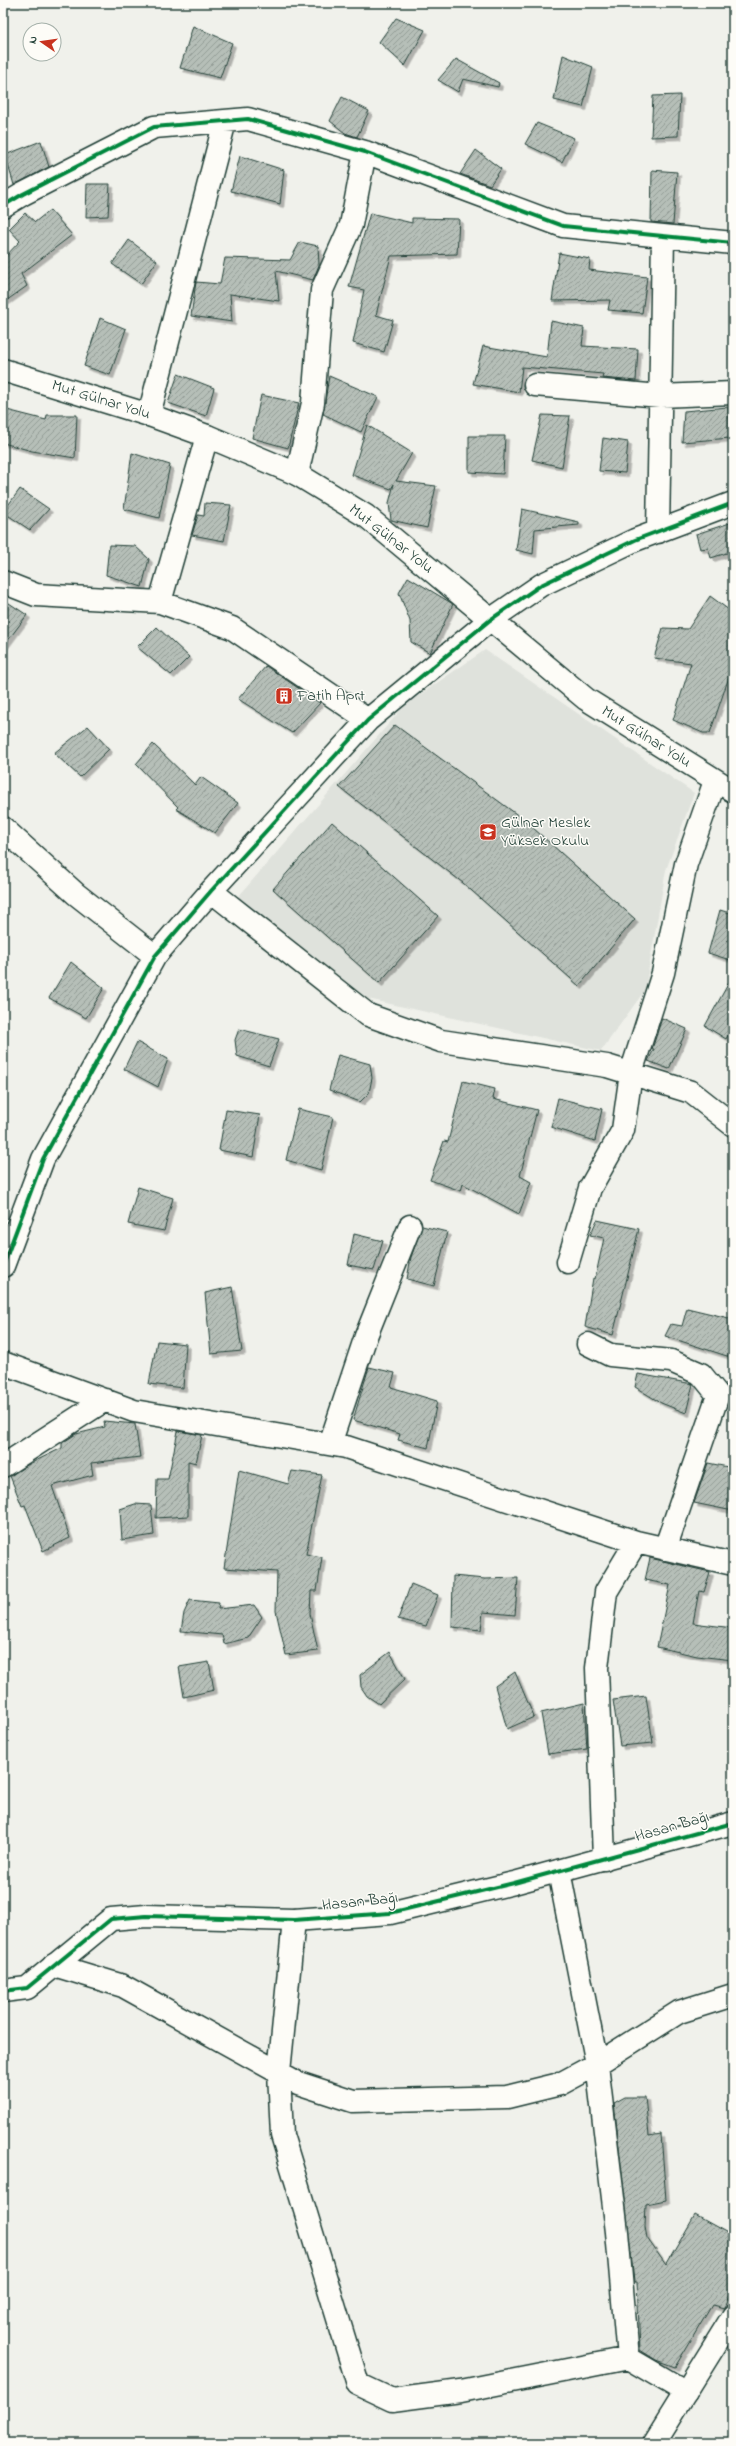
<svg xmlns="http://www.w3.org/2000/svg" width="736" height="2446" viewBox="0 0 736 2446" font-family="'Indie Flower',sans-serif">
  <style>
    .built { fill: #dfe2dc }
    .building { fill: url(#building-hatch); stroke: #1f3d34; filter: url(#shadow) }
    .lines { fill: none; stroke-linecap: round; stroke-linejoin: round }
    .minor-casing { stroke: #1f3d34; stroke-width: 25 }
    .tertiary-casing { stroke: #1f3d34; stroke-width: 25 }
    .secondary-casing { stroke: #1f3d34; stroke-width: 25 }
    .minor { stroke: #fdfcf7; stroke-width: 22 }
    .tertiary { stroke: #fdfcf7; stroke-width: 22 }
    .secondary { stroke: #fdfcf7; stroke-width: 22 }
    .cycleway-casing { stroke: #fdfcf7; stroke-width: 6 }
    .cycleway { stroke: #00873e; stroke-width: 4 }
    .labels { text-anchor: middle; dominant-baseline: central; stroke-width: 3; stroke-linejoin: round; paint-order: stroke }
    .street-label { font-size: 16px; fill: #1f3d34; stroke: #fdfcf7 }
    .poi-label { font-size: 16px; fill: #1f3d34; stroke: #fdfcf7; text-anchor: start }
  </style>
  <defs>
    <pattern id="building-hatch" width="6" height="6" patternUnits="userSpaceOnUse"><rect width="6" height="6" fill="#b6bfb8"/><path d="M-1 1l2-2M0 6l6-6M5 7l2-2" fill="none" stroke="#939c96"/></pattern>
    <filter id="shadow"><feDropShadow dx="3.5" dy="3.5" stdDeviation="0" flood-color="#0004"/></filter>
  </defs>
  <rect width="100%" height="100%" fill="#f0f1eb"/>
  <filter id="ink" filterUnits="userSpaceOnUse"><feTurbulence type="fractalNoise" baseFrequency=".025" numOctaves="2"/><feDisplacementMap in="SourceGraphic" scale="8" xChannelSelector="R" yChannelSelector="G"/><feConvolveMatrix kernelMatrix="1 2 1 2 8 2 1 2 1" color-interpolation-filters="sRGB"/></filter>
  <g filter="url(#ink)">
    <path class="built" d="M485,650L694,793L666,870L645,990L601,1051L368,999L238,897L406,704Z"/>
    <path class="building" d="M396,18L425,30L405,66L379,42Z
      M193,26L232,43L220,78L180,68Z
      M563,55L593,67L583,107L554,100Z
      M456,59L499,83L498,87L463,79L458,92L438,80Z
      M680,95L678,136L651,137L653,96Z
      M342,97L369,111L357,137L345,133L330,121Z
      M537,123L574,138L562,162L525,144Z
      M41,141L49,167L14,185L5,155Z
      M476,150L501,169L490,185L460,174Z
      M240,156L284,170L280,204L231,191Z
      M652,170L677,172L673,224L651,222Z
      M87,184H110L108,216L86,217Z
      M50,210L72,235L21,274L27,286L3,303V259L20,241L9,229L25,213L35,222Z
      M370,213L412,223V218L459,219L457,254L391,256L376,315L393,320L384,352L353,343L364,290L349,287Z
      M129,240L157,261L141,284L112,264Z
      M300,242L318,246L319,265L313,280L276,271L279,301L230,294L232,322L191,316L196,282L220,284L225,258L290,260Z
      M559,253L590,259L589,270L647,277L642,313L608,310L610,300L552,301Z
      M100,318L126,329L110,375L84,366Z
      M551,321L584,328L582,346L638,349L636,381L602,378L603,374L522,367L519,392L473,384L483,346L547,357Z
      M178,374L214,388L206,416L168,403Z
      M329,376L378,397L361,432L323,414Z
      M261,395L299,403L288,448L252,438Z
      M728,407L731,438L682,442L684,411Z
      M3,409L46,420L47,415H77L75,458L32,451L3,443Z
      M542,415L570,416L562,467L532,460Z
      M367,425L412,453L396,481L436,486L427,528L391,520L389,503L394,484L391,489L352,475Z
      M469,436H505L503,474L469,472Z
      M603,438L628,442L625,473L599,471Z
      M132,453L170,465L159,518L124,509Z
      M20,489L49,509L30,530L3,512Z
      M205,503L231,505L224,541L192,535L198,515L204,516Z
      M522,509L579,522V525L535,529L533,554L516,550Z
      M733,522V551L711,558L708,548L700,549L696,534Z
      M109,545L135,546L149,559L142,587L106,575Z
      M408,577L453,604L430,653L411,642L410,621L399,593Z
      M710,596L733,613V665L710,733H703L673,720L691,663L654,658L663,628L688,629Z
      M3,599L27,615L3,647Z
      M157,627L189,657L171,675L137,647Z
      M266,666L320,703L292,733L238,699Z
      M395,725L523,819L635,919L579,986L463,883L339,787Z
      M88,726L109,749L80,777L54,753Z
      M153,744L195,785L201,777L238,803L215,833L176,809L178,807L136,764Z
      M332,822L438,916L379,983L273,889Z
      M720,910L733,914V961L708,953Z
      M71,962L104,988L86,1018L49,998Z
      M733,975V1026L726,1039L705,1026Z
      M662,1018L687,1029L669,1069L648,1061L654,1049H652Z
      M239,1029L279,1039L269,1066L237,1056L235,1040Z
      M137,1042L168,1059L158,1087L124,1069Z
      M338,1055L370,1064L372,1078L369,1093L360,1102L329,1090Z
      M463,1081L495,1089L493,1099L537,1110L520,1176L531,1182L519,1214L463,1184L461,1191L430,1180L444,1141L448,1142Z
      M558,1098L602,1109L595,1141L551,1127Z
      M298,1109L333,1117L321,1170L286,1160Z
      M226,1110L260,1115L253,1157L219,1150Z
      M138,1187L173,1198L164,1231L128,1224Z
      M597,1220L639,1229L613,1335L585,1327L593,1278L595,1279L604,1238L590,1235Z
      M422,1226L447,1232L434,1286L407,1279L411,1257Z
      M354,1234L383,1241L374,1270L348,1265Z
      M232,1287L242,1351L211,1354L205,1293Z
      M687,1308L733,1319V1358L665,1336L671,1324L682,1326Z
      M157,1341L186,1344L183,1388L149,1384Z
      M369,1367L395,1373L391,1387L437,1401L428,1448L398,1440L400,1434L353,1420Z
      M638,1374L693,1384L686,1413L661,1403L635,1387Z
      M104,1421L135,1424L140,1457L91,1463L93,1475L52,1486L70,1538L43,1551L25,1505L22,1506L10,1476L29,1464L62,1448V1443L76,1434L105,1427Z
      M178,1431L202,1435L196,1463L188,1461V1516L156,1518L157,1479H168Z
      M708,1463L733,1468V1511L694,1503Z
      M239,1470L288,1484L292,1471L322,1475L306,1554L322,1557L317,1591H311L310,1614L318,1651L286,1655L276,1611L277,1572L224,1568Z
      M135,1504L151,1505L154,1535L122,1540L120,1509Z
      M650,1558L710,1572L704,1592L699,1591L693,1623L733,1628V1660L697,1656L657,1647L670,1585L645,1580Z
      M453,1576L485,1579L518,1578L515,1615L483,1612L481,1630L452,1627Z
      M411,1584L438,1595L426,1626L398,1619Z
      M190,1600L219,1603L218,1609L254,1605L262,1617L248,1638L224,1644L222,1635L181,1631L184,1613Z
      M390,1652L405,1679L379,1704L367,1696L361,1687L360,1675Z
      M209,1662L214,1690L184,1697L179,1667Z
      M515,1672L534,1717L507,1729L495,1686Z
      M646,1696L653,1743L620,1746L613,1700Z
      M584,1703L587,1749L548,1754L541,1713Z
      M625,2097H645L649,2136L661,2134L666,2200L646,2204L645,2227L647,2238L666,2265L695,2215L733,2236V2286L724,2308L712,2305L675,2367L656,2360L640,2350L637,2282H634L614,2103Z"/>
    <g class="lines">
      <defs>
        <path id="minor" d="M3,206L23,194L154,127L248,119L365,152L563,226L733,243
          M535,385L660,396L733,393
          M149,415L225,121
          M297,474L313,403L322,290L351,225L365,152
          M658,532L663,236
          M3,582L36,595L160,602L232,628L368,720
          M160,602L207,436
          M3,828L76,894L155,956
          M211,891L368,1015L441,1041L607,1066L691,1092L733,1125
          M568,1262L590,1188L623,1130L631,1073L663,973L686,864L715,781
          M3,1266L43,1159L155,956L211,891L368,720L490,620L541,585L635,540L733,503
          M588,1344L610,1355L671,1361L701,1374L718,1395L665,1549
          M3,1363L134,1411L346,1447L636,1542L733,1564
          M330,1444L366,1336L410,1226
          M3,1466L105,1400
          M604,1859L597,1668L606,1592L636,1542
          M559,1871L597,2064L617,2232L628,2358L686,2392
          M294,1920L279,2072L282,2135L358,2384L392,2400L461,2391L628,2358
          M54,1965L123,1986L298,2083L353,2101L507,2097L560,2084L597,2064L679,2012L733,1995"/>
        <path id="tertiary" d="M3,1991L27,1988L111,1919L146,1916L294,1920L390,1913L514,1883L733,1823"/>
        <path id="secondary" d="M3,370L149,415L207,436L297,474L366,516L586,699L733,791
          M654,2443L733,2316"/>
      </defs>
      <use href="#minor" class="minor-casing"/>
      <use href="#tertiary" class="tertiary-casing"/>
      <use href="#secondary" class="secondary-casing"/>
      <use href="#minor" class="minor"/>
      <use href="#tertiary" class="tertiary"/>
      <use href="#secondary" class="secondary"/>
      <defs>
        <path id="cycleway" d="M3,206L23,194L154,127L248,119L365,152L563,226L733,243
          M3,1266L43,1159L155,956L211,891L368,720L490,620L541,585L635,540L733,503
          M3,1991L27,1988L111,1919L146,1916L294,1920L390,1913L514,1883L733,1823"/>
      </defs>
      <use href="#cycleway" class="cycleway-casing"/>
      <use href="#cycleway" class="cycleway"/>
    </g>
  </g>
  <defs>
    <symbol id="building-square" viewBox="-11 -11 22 22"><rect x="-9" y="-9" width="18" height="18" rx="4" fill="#c8321e" stroke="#fdfcf7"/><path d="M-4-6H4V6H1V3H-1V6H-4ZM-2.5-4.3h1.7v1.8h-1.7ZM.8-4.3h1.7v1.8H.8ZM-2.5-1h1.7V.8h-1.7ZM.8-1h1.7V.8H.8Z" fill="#fff"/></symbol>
    <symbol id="university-square" viewBox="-11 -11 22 22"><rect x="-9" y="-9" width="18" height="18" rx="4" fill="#c8321e" stroke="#fdfcf7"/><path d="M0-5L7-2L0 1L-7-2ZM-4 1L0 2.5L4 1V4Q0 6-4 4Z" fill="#fff"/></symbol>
  </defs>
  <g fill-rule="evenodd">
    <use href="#building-square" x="274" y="686" width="20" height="20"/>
    <use href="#university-square" x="478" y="822" width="20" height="20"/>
  </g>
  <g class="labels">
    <g class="street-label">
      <text transform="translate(101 400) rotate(17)">Mut Gülnar Yolu</text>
      <text transform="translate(391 539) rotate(38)">Mut Gülnar Yolu</text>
      <text transform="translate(646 737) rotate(32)">Mut Gülnar Yolu</text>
      <text transform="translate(672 1827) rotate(-16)">Hasan Bağı</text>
      <text transform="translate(360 1902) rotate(-6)">Hasan Bağı</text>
    </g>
    <g class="poi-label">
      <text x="297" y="696">Fatih Aprt</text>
      <text x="501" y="823">Gülnar Meslek<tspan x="501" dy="18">Yüksek Okulu</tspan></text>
    </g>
  </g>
  <rect width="736" height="2446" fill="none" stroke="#fdfcf7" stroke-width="16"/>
  <rect x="8" y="8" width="720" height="2430" fill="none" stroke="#1f3d34" stroke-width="1.5" filter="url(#ink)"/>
  <g transform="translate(42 42) rotate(283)"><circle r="19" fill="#fdfcf7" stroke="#a4b0a9"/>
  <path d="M0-3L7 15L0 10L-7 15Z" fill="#c8321e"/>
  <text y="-6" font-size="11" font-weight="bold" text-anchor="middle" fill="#1f3d34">N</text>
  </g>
</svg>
